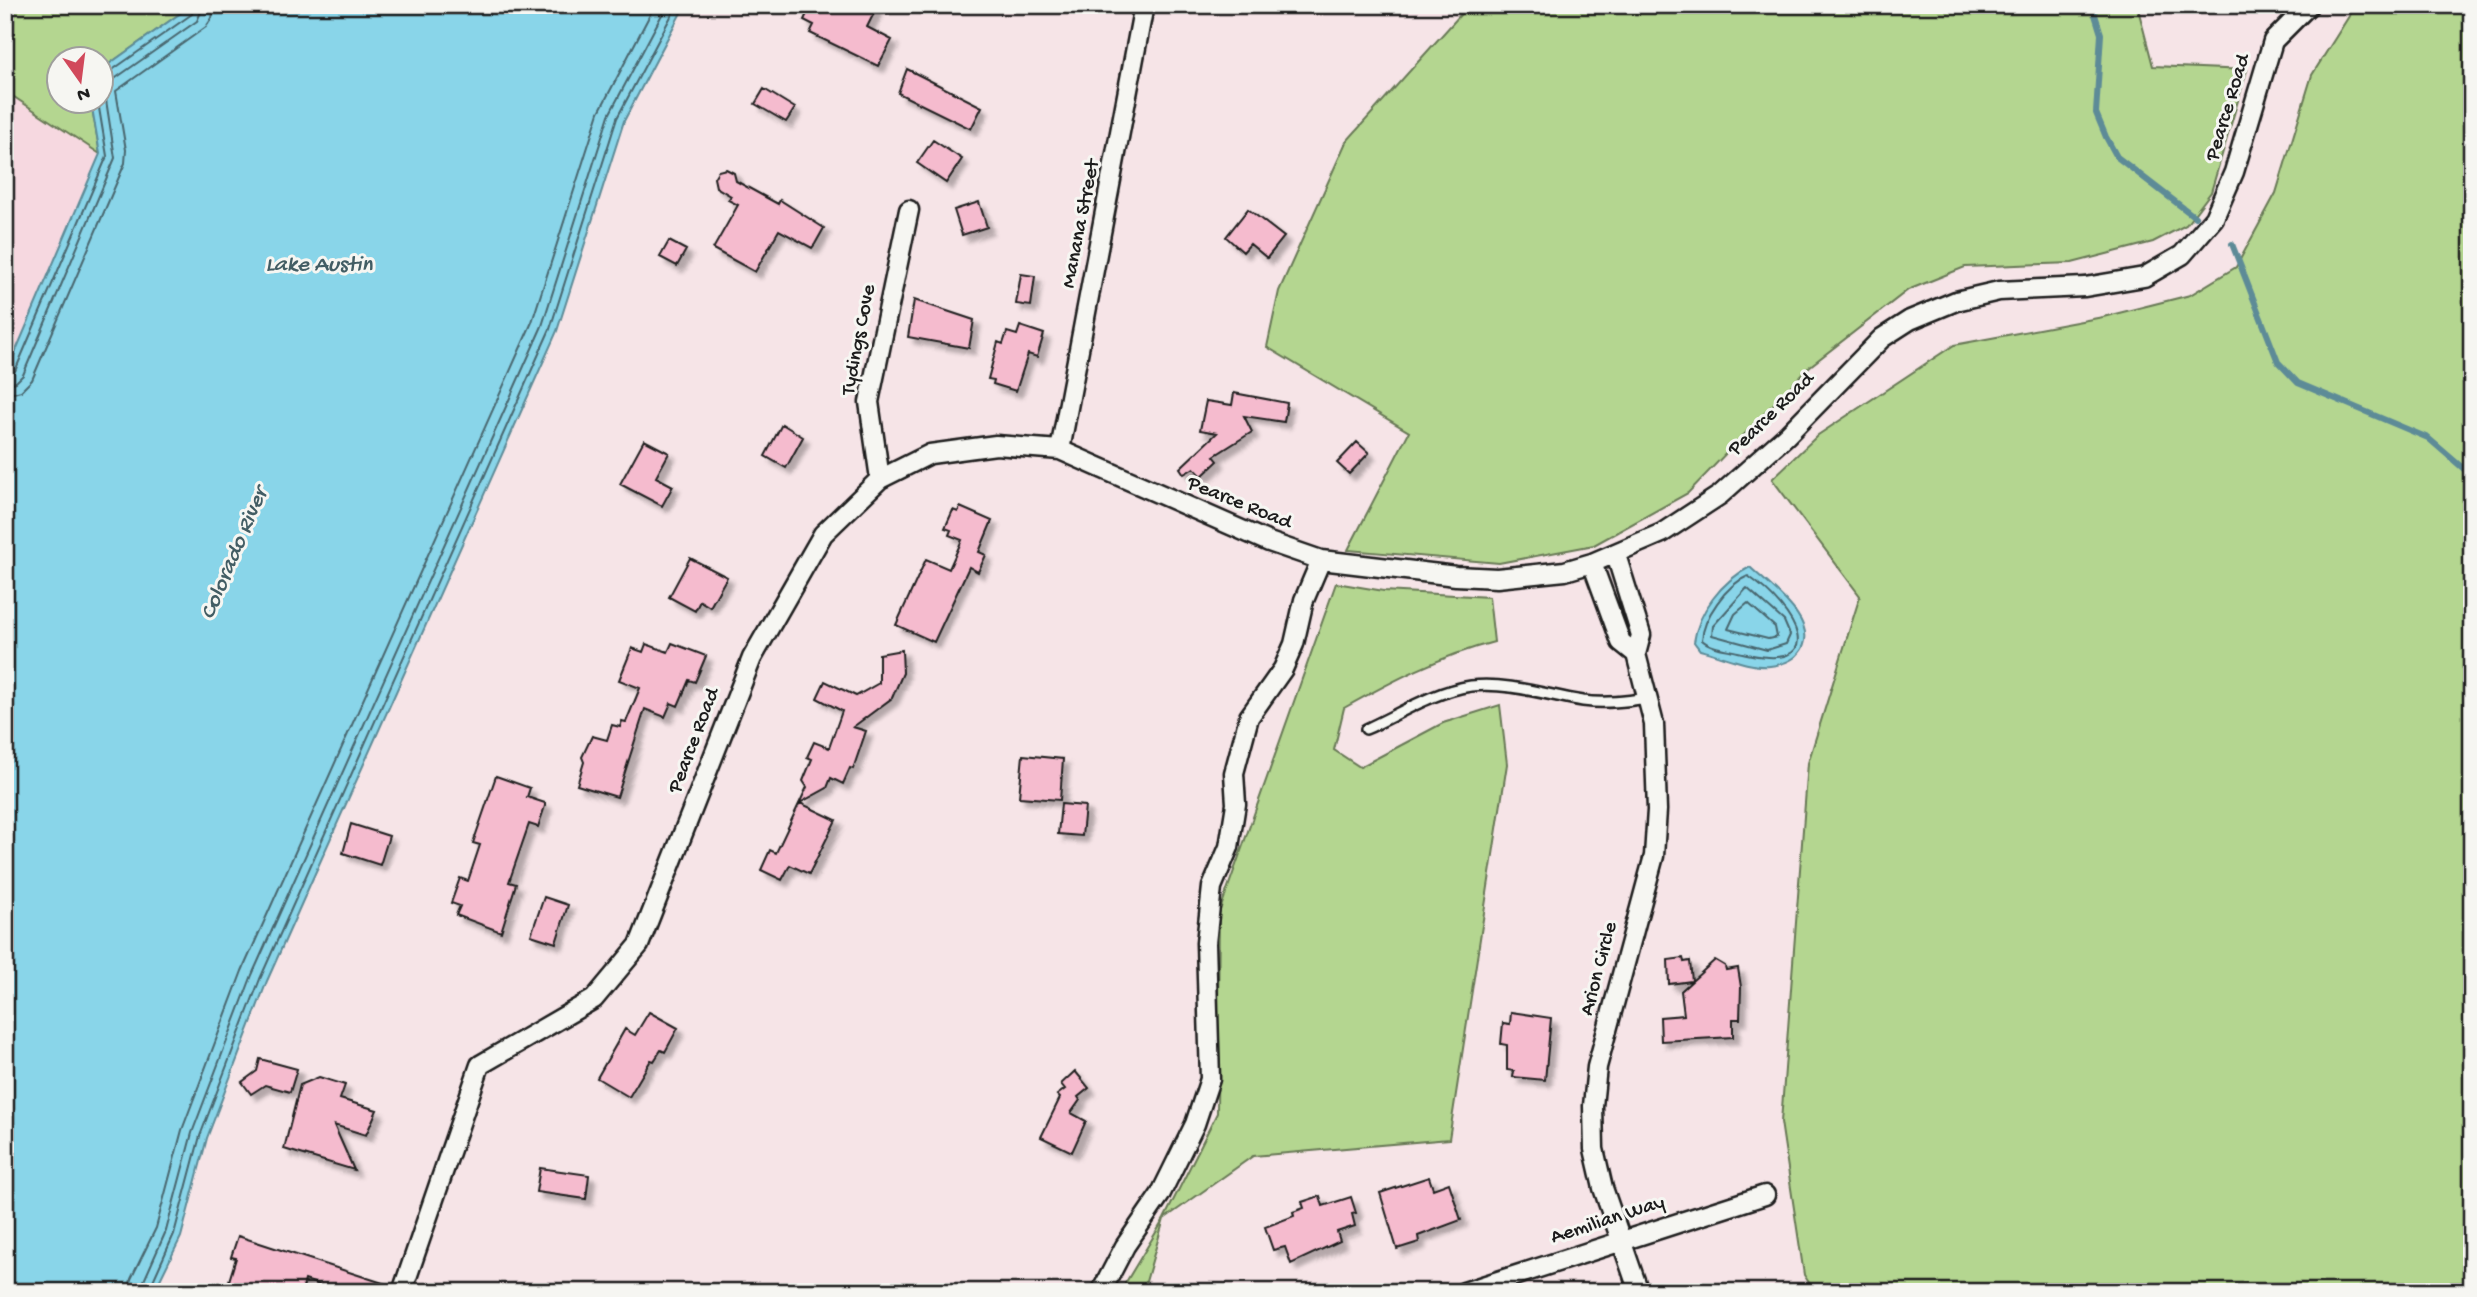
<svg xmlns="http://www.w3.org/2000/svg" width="2477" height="1297" viewBox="0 0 2477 1297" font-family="'Gochi Hand',sans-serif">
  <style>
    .built { fill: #f6d8e0 }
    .green { fill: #b4d690; stroke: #687956; stroke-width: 2 }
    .water { fill: #89d5e9; stroke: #5d8b97; stroke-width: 2 }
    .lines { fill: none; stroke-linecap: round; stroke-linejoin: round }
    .shore { stroke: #48666e; stroke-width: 2 }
    .stream { stroke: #5d8b97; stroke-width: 6 }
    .building { fill: #f5bbce; stroke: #1c1c1c; stroke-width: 2; filter: url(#shadow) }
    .lane-casing { stroke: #1c1c1c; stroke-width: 14 }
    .street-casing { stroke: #1c1c1c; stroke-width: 23 }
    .lane { stroke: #f6f6f2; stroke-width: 9 }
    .street { stroke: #f6f6f2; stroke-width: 18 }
    .labels { text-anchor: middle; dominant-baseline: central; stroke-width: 6; stroke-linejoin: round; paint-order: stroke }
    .street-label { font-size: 21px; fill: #1c1c1c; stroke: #f6f6f2 }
    .water-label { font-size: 23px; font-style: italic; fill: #425d64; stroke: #f6f6f2 }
  </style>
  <defs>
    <filter id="shadow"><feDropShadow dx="6" dy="6" stdDeviation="2" flood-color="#0004"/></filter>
  </defs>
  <rect width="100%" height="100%" fill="#f6e4e7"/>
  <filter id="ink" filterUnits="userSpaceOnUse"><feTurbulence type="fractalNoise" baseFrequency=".0143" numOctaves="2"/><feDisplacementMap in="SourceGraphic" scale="14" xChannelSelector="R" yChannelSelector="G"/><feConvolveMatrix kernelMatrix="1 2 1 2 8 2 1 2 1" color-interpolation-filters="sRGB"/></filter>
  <g filter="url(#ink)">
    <path class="built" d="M5,91L100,154L5,376Z"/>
    <path class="green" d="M5,5H192L102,69V60H60V102H91L100,154L5,91Z
      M1469,5H2137L2153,66L2247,70L2211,192L2186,225L2153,242L2072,263L1965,267L1908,290L1809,367L1688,493L1594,545L1499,563L1348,550L1409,432L1267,347L1279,291L1346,142Z
      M2356,5H2472V1292H1815L1804,1275L1781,1122L1808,763L1860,596L1772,479L1818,435L1954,345L2103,317L2190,295L2236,267L2276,193L2312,75Z
      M1336,583L1384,591L1489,597L1494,642C1440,656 1392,681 1344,708L1334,750L1360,767L1443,723L1500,705L1507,764L1449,1139L1253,1156L1164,1219L1143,1292H1120L1164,1219L1217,1113L1219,913Z"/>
    <path class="water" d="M192,5H685L624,121L557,331L267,981L207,1138L181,1237L154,1292H5V376L100,154L91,102H102V69Z
      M1750,567C1769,586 1824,624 1799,653C1793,661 1780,665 1770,666C1749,668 1721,655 1700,650L1694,642C1698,612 1722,581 1750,567Z"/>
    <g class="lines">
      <path class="shore" d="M102,74L108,73L192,14L195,5
        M102,83L113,80L197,21L204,5
        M5,376L15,371L107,156L98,102
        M5,385L16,382L23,375L115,158L106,100L102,91
        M5,395L21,391L32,380L125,163L126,150L116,91L206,27L212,18L215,5
        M1748,576C1797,610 1834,676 1738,652C1727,649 1711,648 1702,640C1703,618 1726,585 1748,576Z
        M1747,588L1784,621L1790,635L1786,644L1767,650L1712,635L1713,626Z
        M1748,603L1775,627L1777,637L1768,639L1728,629L1735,614Z
        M129,1292L131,1279L156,1228L182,1130L242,971L532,322L599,112L655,5
        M139,1292L166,1231L192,1133L252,975L542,326L609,115L667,5
        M148,1292L174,1234L200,1136L260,979L550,329L617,118L677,5"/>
      <path class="stream" d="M2092,5L2101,34L2096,113L2106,137L2117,157L2195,217
        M2232,244L2278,362L2298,383L2428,438L2472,476"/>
    </g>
    <path class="building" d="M811,5H878L867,27L892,40L878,66L810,33L814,25L804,20Z
      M907,69L982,107L971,129L898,93Z
      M764,89L795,108L786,122L755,104Z
      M933,140L962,159L946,183L917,163Z
      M726,169L734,173L736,181L778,204L780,200L824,228L815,244L812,248L779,230L755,272L713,249L738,205L728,200L731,196L716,187L714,178L718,171Z
      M979,202L987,227L962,235L954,210Z
      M1248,209L1284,237L1267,258L1250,244L1243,252L1226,237Z
      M669,241L686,250L677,266L660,257Z
      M1021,274L1035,276L1031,306L1016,304Z
      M914,300L974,320L969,348L908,337Z
      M1020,326L1044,334L1037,357L1028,354L1016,391L993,384L994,380L988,379L998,342L1003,344L1007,332L1017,335Z
      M1234,393L1287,403L1284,422L1244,416L1252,432L1214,456L1218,461L1202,476L1194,468L1184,474L1180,468L1217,433L1200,430L1206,401L1232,405Z
      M782,424L803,437L786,468L765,456Z
      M644,440L669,453L656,477L673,486L662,506L620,484Z
      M1357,442L1369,453L1349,474L1337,463Z
      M960,507L992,521L979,552L986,555L978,572L969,567L934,642L896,625L926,559L949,569L962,540L949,535L951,530L945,528L953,510L958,512Z
      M690,558L727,577L710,607L700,601L695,611L669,597Z
      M672,643L706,656L695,682L689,680L678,706L671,703L665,717L645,709L617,797L577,785L584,762L582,757L592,736L607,740L612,725L620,727L622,721L626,722L640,688L619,680L632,648L643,652L646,644L668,652Z
      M902,650L903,673L892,698L853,727L866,731L853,769L850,768L843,784L831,778L827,788L800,803L836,820L809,874L790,865L782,880L761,870L770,850L776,853L807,787L803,781L812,759L807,757L814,742L829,748L842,711L817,698L825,681L856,696L879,683V654Z
      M1023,755L1063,759L1060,800L1019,797Z
      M496,776L530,788L527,797L545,803V806L538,827L529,824L509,882L516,884L501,932L456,915L460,906L451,903L460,878L468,881L480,845L473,843Z
      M1061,804L1085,806L1082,836L1058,834Z
      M351,824L389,836L380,865L343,853Z
      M544,897L568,905L556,943L531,935Z
      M1683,958L1684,962L1690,961L1692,981L1715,960L1725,966L1726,970L1738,968L1741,987L1740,1019H1733V1037L1661,1041L1660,1017L1684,1015L1681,991L1692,981L1669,984L1668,960Z
      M649,1012L678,1028L665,1052L661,1050L654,1061L651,1060L629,1097L597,1078L625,1029L635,1035Z
      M1511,1012L1551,1018L1545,1080L1513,1077L1514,1071L1507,1070V1045L1501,1044L1503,1023L1510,1024Z
      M260,1059L297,1069L290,1092L265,1085L251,1094L242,1082L257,1071Z
      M1075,1071L1089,1088L1078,1097L1080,1100L1071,1113L1086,1121L1072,1152L1041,1137L1060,1098L1057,1095L1065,1089L1061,1084Z
      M319,1077L345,1085L340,1099L377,1110L366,1135L334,1125L354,1170L284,1149L300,1085Z
      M540,1168L589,1175L586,1199L536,1192Z
      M1429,1177L1433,1189L1449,1183L1461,1220L1418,1236L1419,1242L1397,1249L1380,1193Z
      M1320,1196L1323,1206L1351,1197L1356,1213L1352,1214L1355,1226L1337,1232L1340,1241L1291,1264L1285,1247L1273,1250L1265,1227L1294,1216L1293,1212L1304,1208L1302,1202Z
      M238,1236L392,1286L391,1292H342L305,1280L302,1292H252L228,1284L236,1258L231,1257Z"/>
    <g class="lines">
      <defs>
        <path id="lane" d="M1366,729C1399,714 1435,691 1471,686C1509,682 1546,695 1583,701C1605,704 1627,701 1648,698"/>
        <path id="street" d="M1060,450L1144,5
          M880,479L869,402L909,210
          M1616,555L1641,635L1636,654L1654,724L1657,810L1654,856L1597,1067L1593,1106L1594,1149L1603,1188L1639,1292
          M1592,563L1621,642L1636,654
          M402,1292L480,1065L594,999L639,945L752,658L823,534L880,479L930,454L996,445L1060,450L1269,542L1321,560L1456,576L1497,578L1565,571L1592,563L1662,533L1720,495L1786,436L1882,338L1910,320L1956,301L1999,291L2085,287L2144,277L2182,255L2214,218L2234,172L2273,41L2309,5
          M1101,1292L1125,1246L1160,1195L1195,1124L1210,1079L1206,943L1212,887L1229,847L1236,804L1234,773L1249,717L1283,669L1294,644L1304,600L1321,560
          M1464,1292L1765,1195"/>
      </defs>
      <use href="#lane" class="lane-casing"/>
      <use href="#street" class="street-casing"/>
      <use href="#lane" class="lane"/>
      <use href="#street" class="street"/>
    </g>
  </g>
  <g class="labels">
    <g class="street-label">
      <text transform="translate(2229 108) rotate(-73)">Pearce Road</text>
      <text transform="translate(1082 224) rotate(-79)">Manana Street</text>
      <text transform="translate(860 340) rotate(-79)">Tydings Cove</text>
      <text transform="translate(1772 415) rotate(-44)">Pearce Road</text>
      <text transform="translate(1239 504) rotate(22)">Pearce Road</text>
      <text transform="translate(695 741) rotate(-69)">Pearce Road</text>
      <text transform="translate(1600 969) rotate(-75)">Arion Circle</text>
      <text transform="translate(1608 1221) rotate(-18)">Aemilian Way</text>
    </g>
    <g class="water-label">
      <text x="319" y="265">Lake Austin</text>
      <text transform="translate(235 554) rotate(-67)">Colorado River</text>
    </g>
  </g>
  <rect width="2477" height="1297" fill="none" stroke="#f6f6f2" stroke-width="28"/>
  <rect x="14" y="14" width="2449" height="1269" fill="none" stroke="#1c1c1c" stroke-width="2.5" filter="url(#ink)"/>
  <g transform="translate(80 80) rotate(166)"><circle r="33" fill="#f6f6f2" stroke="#9f9f9c" stroke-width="2"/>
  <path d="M0-5L12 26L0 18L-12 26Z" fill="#d1495b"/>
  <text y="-10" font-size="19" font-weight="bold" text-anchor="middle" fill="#1c1c1c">N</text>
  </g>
</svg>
